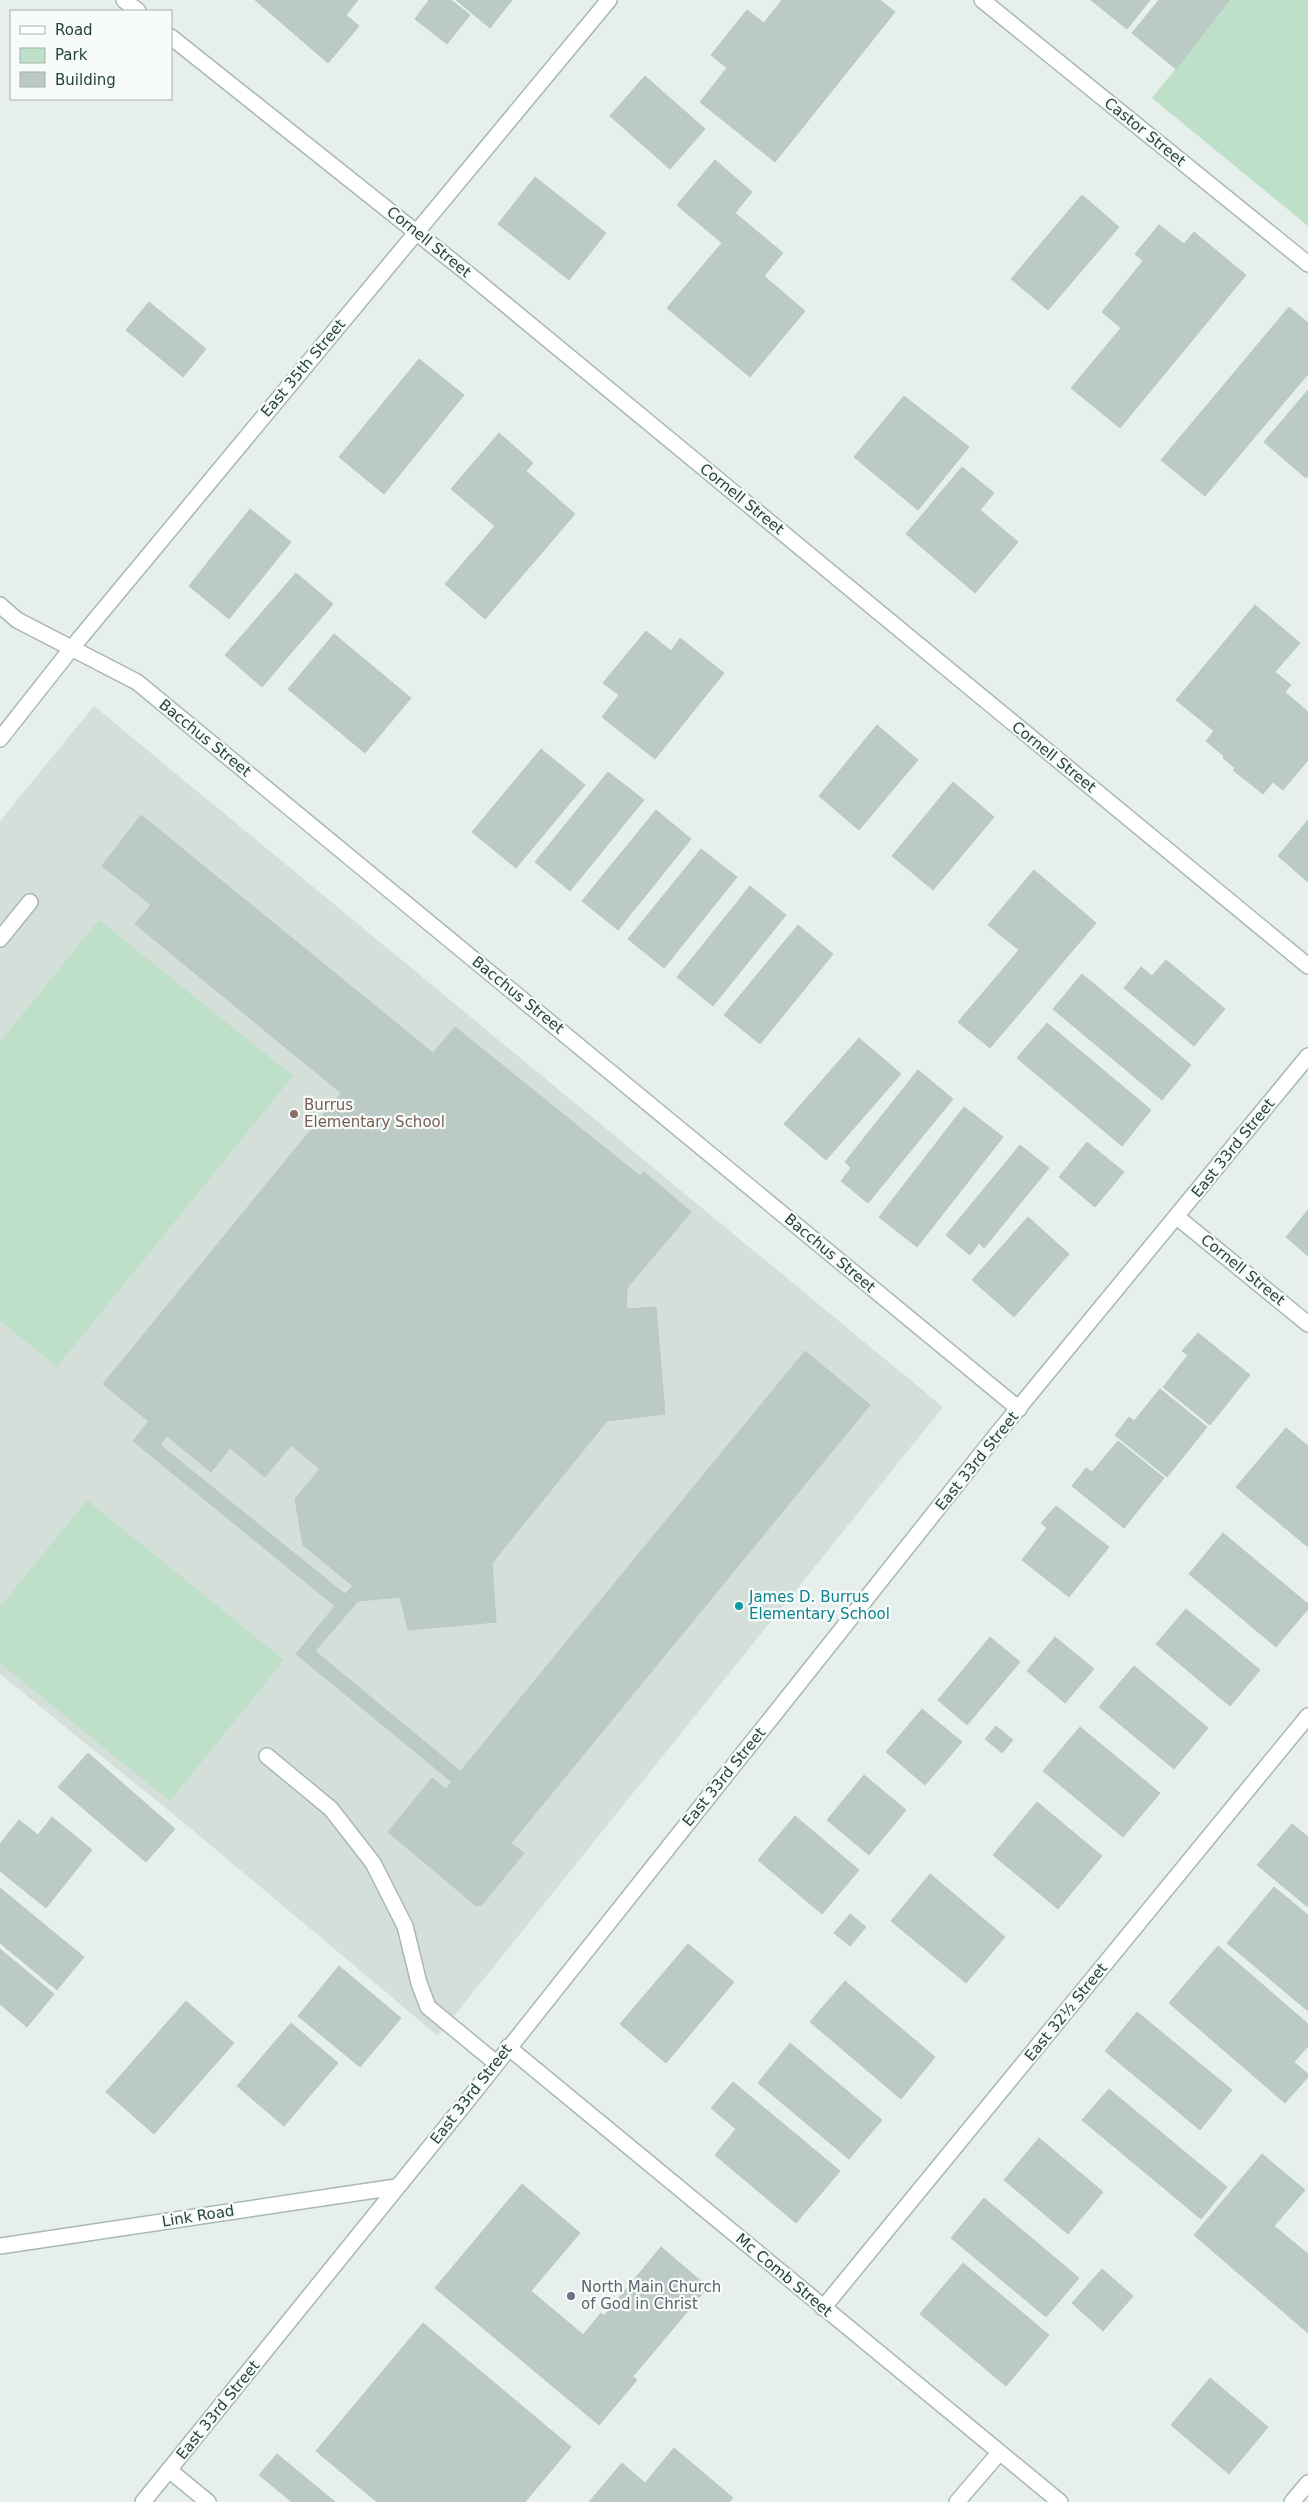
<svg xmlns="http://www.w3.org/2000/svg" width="1308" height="2502" viewBox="0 0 1308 2502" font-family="'DejaVu Sans',sans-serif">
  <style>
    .built { fill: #d4dfda }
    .green { fill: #bfe0c8 }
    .building { fill: #bbcac4; stroke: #b8c9c2 }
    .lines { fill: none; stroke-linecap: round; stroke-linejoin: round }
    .lane-casing { stroke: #a8b8b2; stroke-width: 18 }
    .street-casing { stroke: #a8b8b2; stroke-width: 18 }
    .lane { stroke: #fff; stroke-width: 15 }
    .street { stroke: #fff; stroke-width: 15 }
    .education-dot { fill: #8d6e63; stroke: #f7fbf9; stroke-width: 2 }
    .culture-dot { fill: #0f9aa8; stroke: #f7fbf9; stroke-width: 2 }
    .worship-dot { fill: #6b7280; stroke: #f7fbf9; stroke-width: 2 }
    .labels { text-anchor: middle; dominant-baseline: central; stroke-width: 4.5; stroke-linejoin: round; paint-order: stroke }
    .street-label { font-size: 15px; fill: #24423a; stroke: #f7fbf9 }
    .education-label { font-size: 15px; fill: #785e54; stroke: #f7fbf9; text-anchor: start }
    .culture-label { font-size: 15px; fill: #0d838f; stroke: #f7fbf9; text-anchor: start }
    .worship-label { font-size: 15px; fill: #5b616d; stroke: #f7fbf9; text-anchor: start }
  </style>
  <rect width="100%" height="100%" fill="#e6efeb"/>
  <path class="built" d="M94,706L943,1407L438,2036L195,1832L0,1674V821Z"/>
  <path class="green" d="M1231,0H1308V226L1152,98Z
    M99,920L293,1076L57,1367L0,1321V1042Z
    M87,1500L284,1660L170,1801L0,1663V1607Z"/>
  <path class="building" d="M255,0H358L346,15L359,26L328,63Z
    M429,0H451L470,15L447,44L415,19Z
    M456,0H512L490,28Z
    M782,0H880L895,12L775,162L700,102L727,68L711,55L747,10L764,23Z
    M1091,0H1150L1127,29Z
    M1159,0H1230L1176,69L1132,33Z
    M645,76L705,129L670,169L610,116Z
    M715,160L752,192L735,213L783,253L764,276L805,311L750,377L667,308L722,243L677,205Z
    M535,177L606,233L569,280L498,224Z
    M1082,195L1119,227L1048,310L1011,279Z
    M1159,225L1184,244L1194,232L1246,275L1120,428L1071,388L1121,328L1102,312L1143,261L1135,254Z
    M149,302L206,349L183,377L126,330Z
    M1289,307L1308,323V374L1205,496L1161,460Z
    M419,359L464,395L384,494L339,457Z
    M1308,390V475L1306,478L1264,442Z
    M904,396L969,447L918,510L854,457Z
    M499,433L533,463L526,471L575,514L485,619L445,584L495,526L451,489Z
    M962,467L994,493L980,510L1018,542L975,593L906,534Z
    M250,509L291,542L229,619L189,586Z
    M296,573L333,604L262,687L225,655Z
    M1255,605L1300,643L1275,672L1291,685L1285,692L1308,712V760L1283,790L1273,782L1263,794L1233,770L1235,768L1223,758L1224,756L1206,741L1214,731L1176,700Z
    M646,631L671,651L680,638L724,673L655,759L602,717L619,695L603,683Z
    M334,634L411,698L365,753L288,689Z
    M877,725L918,760L859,830L819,796Z
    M541,749L585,785L516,868L472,832Z
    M608,772L644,800L570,891L535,862Z
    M953,782L994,817L933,890L892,856Z
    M656,810L691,839L618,930L582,901Z
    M141,815L433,1053L455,1027L640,1176L644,1172L691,1212L627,1288L626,1309L656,1307L665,1414L607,1421L492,1563L496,1622L408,1630L396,1580L353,1586L303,1545L295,1499L320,1469L291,1445L265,1477L230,1448L211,1472L103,1384L341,1093L135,924L151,905L102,866Z
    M1308,820V882L1278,856Z
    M701,849L737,877L664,968L628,939Z
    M1034,870L1096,923L990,1048L958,1022L1019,950L988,925Z
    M750,886L786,915L713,1006L677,977Z
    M798,925L833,954L760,1044L724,1015Z
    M1166,960L1225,1009L1194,1046L1124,988L1141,967L1152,976Z
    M1082,974L1191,1065L1162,1100L1053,1009Z
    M1047,1023L1151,1110L1122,1146L1017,1058Z
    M859,1038L901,1074L826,1160L784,1124Z
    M918,1070L953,1099L868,1203L841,1181L851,1168L845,1162Z
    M964,1107L1003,1137L917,1247L879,1217Z
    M1087,1142L1124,1172L1095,1207L1059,1177Z
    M1020,1145L1049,1168L984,1248L979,1243L970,1255L946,1235Z
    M1308,1210V1256L1286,1237Z
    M1028,1217L1069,1254L1014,1317L972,1280Z
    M1198,1333L1250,1375L1210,1425L1163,1387L1188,1355L1182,1351Z
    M805,1351L870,1405L511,1843L524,1853L481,1906L475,1905L388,1832L432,1778L446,1789Z
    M1160,1389L1207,1427L1167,1477L1115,1435L1129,1417L1134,1421Z
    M149,1421L167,1436L160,1445L345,1594L353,1586L396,1580L401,1597L358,1601L315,1651L460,1771L452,1782L296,1654L335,1606L133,1441Z
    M1286,1428L1308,1446V1547L1236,1487Z
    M1118,1441L1164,1478L1124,1528L1072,1486L1086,1468L1092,1472Z
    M1056,1506L1109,1547L1069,1597L1022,1560L1047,1528L1041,1523Z
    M1223,1533L1308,1604V1609L1276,1647L1189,1574Z
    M1186,1609L1260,1670L1230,1706L1156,1644Z
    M990,1637L1020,1662L967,1725L938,1700Z
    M1055,1637L1094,1669L1065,1703L1027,1671Z
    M1134,1666L1208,1728L1174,1769L1099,1707Z
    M922,1709L962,1742L925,1785L886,1752Z
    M996,1726L1013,1740L1002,1753L985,1739Z
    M1080,1727L1160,1793L1123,1837L1043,1771Z
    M88,1753L175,1829L146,1862L58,1787Z
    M864,1775L906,1810L869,1855L827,1820Z
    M1037,1802L1102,1856L1058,1909L993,1855Z
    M795,1816L859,1870L822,1914L758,1860Z
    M52,1817L92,1850L46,1908L0,1871V1844L19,1820L38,1835Z
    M1292,1824L1308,1837V1907L1257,1865Z
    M930,1874L1005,1937L966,1983L891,1921Z
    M1274,1887L1308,1915V2011L1227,1943Z
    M0,1888L84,1957L57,1990L0,1943Z
    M850,1914L866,1927L850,1946L834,1933Z
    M688,1944L734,1982L666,2063L620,2024Z
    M1218,1946L1308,2024V2046L1294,2062L1308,2074V2077L1285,2103L1169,2003Z
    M0,1949L54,1994L27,2027L0,2004Z
    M339,1966L401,2018L360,2067L298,2016Z
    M845,1981L935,2057L901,2099L810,2022Z
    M186,2001L234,2043L154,2134L106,2092Z
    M1137,2012L1232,2090L1200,2130L1105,2051Z
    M291,2023L338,2063L284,2126L237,2086Z
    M790,2043L882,2120L849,2159L758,2083Z
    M733,2082L840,2171L796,2223L715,2155L736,2129L711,2108Z
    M1109,2089L1227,2187L1201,2219L1082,2120Z
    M1039,2138L1103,2192L1068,2234L1004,2180Z
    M1262,2154L1305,2190L1274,2226L1308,2254V2333L1194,2235Z
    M522,2184L580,2233L531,2291L637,2380L599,2425L435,2288Z
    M984,2198L1079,2278L1046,2317L951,2238Z
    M661,2247L708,2287L651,2355L604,2316Z
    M963,2263L1049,2335L1006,2386L920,2314Z
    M1102,2269L1133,2296L1103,2331L1072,2303Z
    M601,2313L651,2355L633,2376L583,2335Z
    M423,2323L571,2447L525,2502H377L316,2451Z
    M1210,2378L1268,2427L1229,2474L1171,2425Z
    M674,2448L733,2498L729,2502H589L622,2463L645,2483Z
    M277,2454L335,2502H292L259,2475Z"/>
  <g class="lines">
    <defs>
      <path id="lane" d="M0,939L30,902
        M267,1756L331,1809L373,1863L405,1926L419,1983L428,2007L496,2063
        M169,2470L208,2502"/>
      <path id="street" d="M124,0L138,11
        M982,0L1308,264
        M171,37L471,276L1308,966
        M0,605L17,620L137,682L1019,1409
        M0,739L71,649L609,0
        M1177,1217L1308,1324
        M508,2047L1060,2502
        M0,2246L396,2187
        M823,2308L1308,1716
        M143,2502L459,2111L993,1439L1308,1056
        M957,2502L999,2453
        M1292,2502L1308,2483"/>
    </defs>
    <use href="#lane" class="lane-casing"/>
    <use href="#street" class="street-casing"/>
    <use href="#lane" class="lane"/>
    <use href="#street" class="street"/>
  </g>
  <circle class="education-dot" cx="294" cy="1114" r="5"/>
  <circle class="culture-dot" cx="739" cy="1606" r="5"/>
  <circle class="worship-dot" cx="571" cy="2296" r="5"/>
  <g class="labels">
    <g class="street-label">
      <text transform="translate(1145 132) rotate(39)">Castor Street</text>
      <text transform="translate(429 242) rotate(39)">Cornell Street</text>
      <text transform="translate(303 368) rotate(-50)">East 35th Street</text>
      <text transform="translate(742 499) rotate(39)">Cornell Street</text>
      <text transform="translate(205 738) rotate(39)">Bacchus Street</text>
      <text transform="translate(1054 757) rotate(39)">Cornell Street</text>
      <text transform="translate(518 995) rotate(39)">Bacchus Street</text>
      <text transform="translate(1233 1148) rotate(-51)">East 33rd Street</text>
      <text transform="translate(830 1253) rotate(40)">Bacchus Street</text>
      <text transform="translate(1243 1270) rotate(39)">Cornell Street</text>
      <text transform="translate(977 1461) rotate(-51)">East 33rd Street</text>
      <text transform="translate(724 1777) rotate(-51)">East 33rd Street</text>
      <text transform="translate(1066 2012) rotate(-51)">East 32½ Street</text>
      <text transform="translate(471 2094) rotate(-52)">East 33rd Street</text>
      <text transform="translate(198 2216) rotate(-9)">Link Road</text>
      <text transform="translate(784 2275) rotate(40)">Mc Comb Street</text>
      <text transform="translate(218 2410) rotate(-51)">East 33rd Street</text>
    </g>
    <g class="education-label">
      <text x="304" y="1105">Burrus<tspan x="304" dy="17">Elementary School</tspan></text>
    </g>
    <g class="culture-label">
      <text x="749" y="1597">James D. Burrus<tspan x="749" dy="17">Elementary School</tspan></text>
    </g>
    <g class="worship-label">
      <text x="581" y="2287">North Main Church<tspan x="581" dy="17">of God in Christ</tspan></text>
    </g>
  </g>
  <rect x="10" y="10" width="162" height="90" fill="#f7fbf9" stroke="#a3b1ad"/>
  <rect x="20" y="26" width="25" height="8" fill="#ffffff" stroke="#a3b1ad"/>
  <text x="55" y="35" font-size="15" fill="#24423a">Road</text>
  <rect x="20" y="48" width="25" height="15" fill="#bfe0c8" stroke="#a3b1ad"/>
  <text x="55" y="60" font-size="15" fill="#24423a">Park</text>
  <rect x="20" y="72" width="25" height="15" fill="#bbcac4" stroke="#a3b1ad"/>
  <text x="55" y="85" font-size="15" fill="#24423a">Building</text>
</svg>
